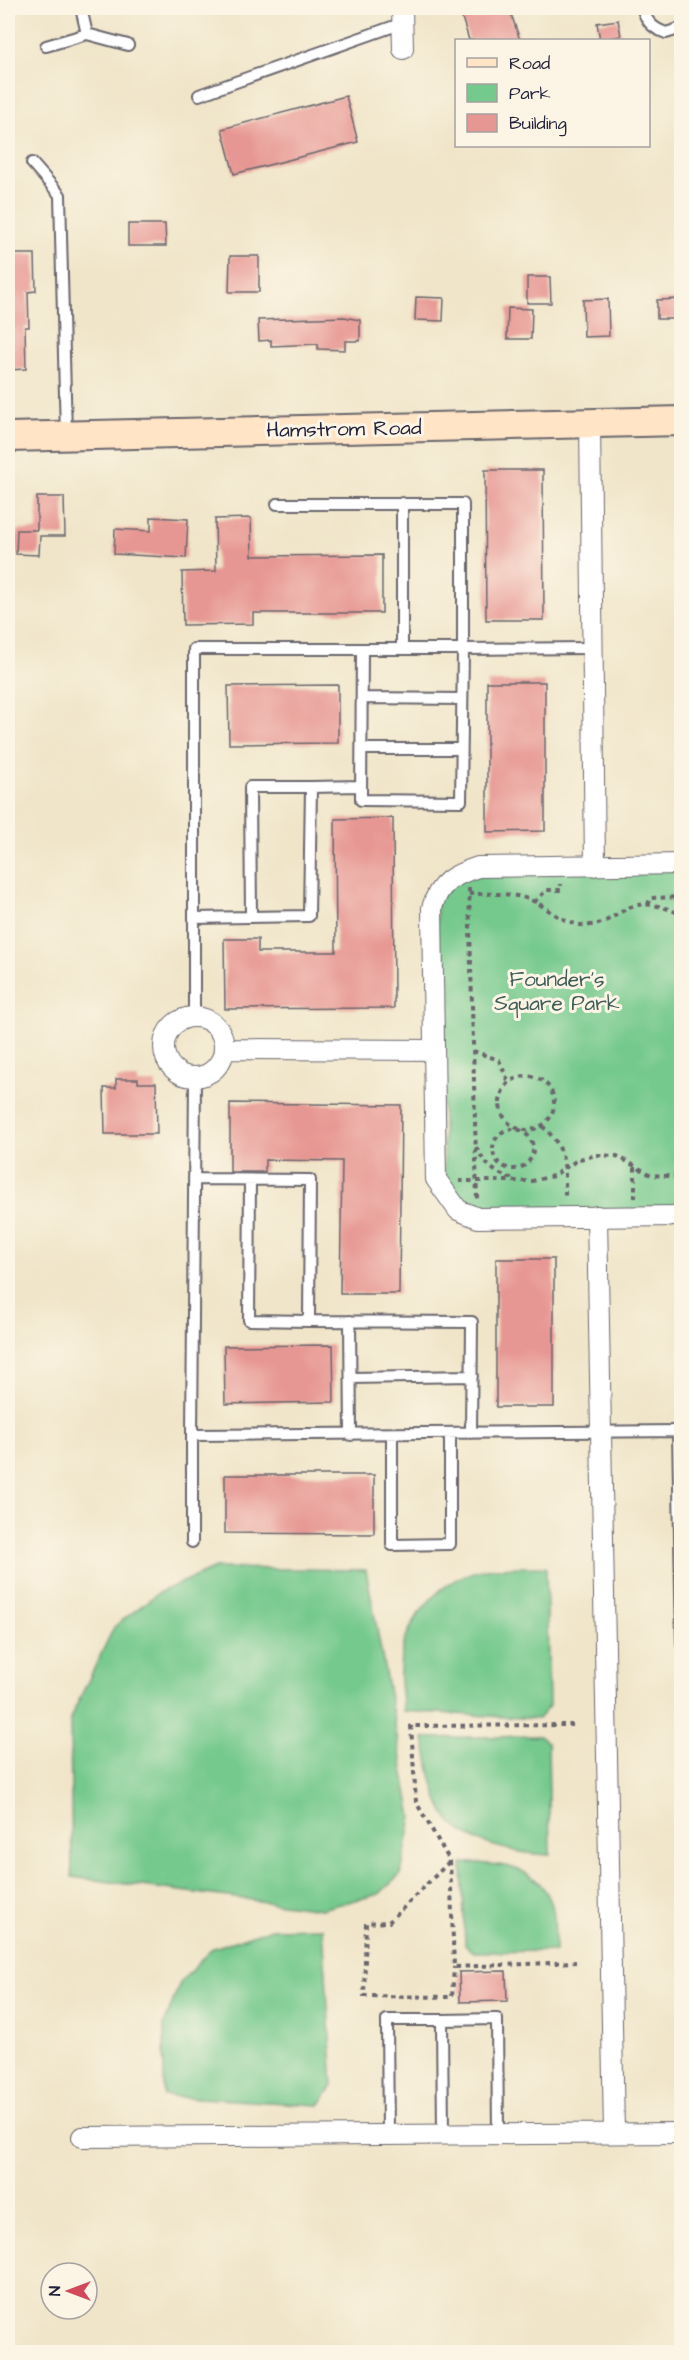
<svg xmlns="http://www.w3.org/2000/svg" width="689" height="2360" viewBox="0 0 689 2360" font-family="'Architects Daughter',sans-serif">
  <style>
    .green { fill: #74c98d; stroke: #4b7664; stroke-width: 1.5 }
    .building { fill: #e79793 }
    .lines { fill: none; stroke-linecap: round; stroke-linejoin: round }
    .lane-casing { stroke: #6a666d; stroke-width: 14 }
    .street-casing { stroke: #6a666d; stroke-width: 22 }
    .secondary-casing { stroke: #6a666d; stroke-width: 32 }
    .path { stroke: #6a666d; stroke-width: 4; stroke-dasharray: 4.5 4.5; stroke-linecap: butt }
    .lane { stroke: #fff; stroke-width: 10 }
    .street { stroke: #fff; stroke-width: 20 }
    .secondary { stroke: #ffe4c6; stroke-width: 28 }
    .labels { text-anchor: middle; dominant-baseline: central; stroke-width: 6; stroke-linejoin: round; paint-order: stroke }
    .street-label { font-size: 21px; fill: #22223b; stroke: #fcf5e5 }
    .park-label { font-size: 21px; fill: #3f5c58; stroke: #fcf5e5 }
  </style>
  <rect width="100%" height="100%" fill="#fcf5e5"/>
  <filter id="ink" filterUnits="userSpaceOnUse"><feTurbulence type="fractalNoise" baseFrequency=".0167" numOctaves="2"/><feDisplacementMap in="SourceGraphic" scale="12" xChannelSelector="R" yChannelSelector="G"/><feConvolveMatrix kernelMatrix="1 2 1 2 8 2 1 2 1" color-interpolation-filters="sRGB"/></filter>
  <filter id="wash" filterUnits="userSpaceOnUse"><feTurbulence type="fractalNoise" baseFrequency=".008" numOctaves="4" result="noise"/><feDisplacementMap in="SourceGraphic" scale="24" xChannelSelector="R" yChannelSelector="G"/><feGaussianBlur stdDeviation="1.35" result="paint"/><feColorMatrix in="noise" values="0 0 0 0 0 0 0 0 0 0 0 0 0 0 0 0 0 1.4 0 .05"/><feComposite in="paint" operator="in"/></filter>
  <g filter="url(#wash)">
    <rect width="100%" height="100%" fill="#f0e5c9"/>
    <path class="green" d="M681,864V1216L478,1218L445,1193L436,892L452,876Z
      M546,1567L549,1706L538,1719L403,1711C402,1697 399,1683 400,1670C401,1622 440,1577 486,1569C505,1566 527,1568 546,1567Z
      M215,1568L366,1570L412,1817L401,1874L379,1894L321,1909L72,1877L70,1719L114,1627L158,1593Z
      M539,1736L548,1743L550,1855C520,1854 461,1844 445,1814C432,1791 429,1763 424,1738Z
      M462,1863C497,1863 539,1864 552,1905C556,1919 554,1937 555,1951L474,1952L465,1945Z
      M323,1928L333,2086L319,2105L164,2096V2025L180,1983L211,1949L270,1929Z"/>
    <g id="blocks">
      <path class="building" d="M459,8H509L520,40H469Z
        M618,20L621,36L600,40L597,23Z
        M346,96L358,142L234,174L222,129Z
        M128,224H165L166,246H128Z
        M8,254H35L36,291L28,292L29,327H25L26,369L8,370Z
        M230,256H259V292H229Z
        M527,277H550L551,303H527Z
        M416,297L444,298L443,321L415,320Z
        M608,299L609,336L584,337L583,300Z
        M681,299V319H657V300Z
        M508,308L532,309L531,339H507Z
        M344,317L360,320V341H345V350L318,349V344L271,346V340L259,341L258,320Z
        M485,470H543L544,620H486Z
        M37,497H64L65,536H40L39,555L16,554L17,530H37Z
        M151,517L188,519L186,558L114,554L115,529L151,531Z
        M251,518L252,556L382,555V613H253V624L183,625L182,572L216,571L215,519Z
        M487,682H545V831L487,832Z
        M338,685V743L229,744L228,686Z
        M393,818L394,1008L225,1009L224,939H258V952H336L335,819Z
        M116,1079H138V1083H156L157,1134H105L104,1088H116Z
        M230,1103L401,1105L399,1294H340L342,1161L265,1160V1172H230Z
        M496,1259H554V1407H496Z
        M333,1345L334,1402L225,1404L224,1346Z
        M225,1475H374V1534L225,1533Z
        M506,1971L507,2001L460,2002L459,1972Z"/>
    </g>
  </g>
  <g filter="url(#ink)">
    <use href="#blocks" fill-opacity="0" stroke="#6a666d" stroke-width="1.5"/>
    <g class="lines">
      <defs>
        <path id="lane" d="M81,8L87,34
          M642,8C647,22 652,28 666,33L682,28
          M46,46L87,34L128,45
          M199,95L403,23
          M32,163L60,195L66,435
          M402,503V649
          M277,504H463V649L593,648
          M362,698L462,699
          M362,749H461
          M311,787L361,786
          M194,918L309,916L311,787H250L251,917
          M194,1016V649C283,649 373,649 463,649L461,801L361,800L362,649
          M195,1078L192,1435L682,1431
          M194,1179L310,1180L309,1321L472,1322L471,1433
          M250,1180L249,1320L309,1321
          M350,1321L351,1435
          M351,1378L472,1376
          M678,1432L682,1644
          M392,1434V1545L450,1544V1434
          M192,1542V1435
          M442,2020L497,2019L498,2134
          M388,2135L387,2020H442L443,2134"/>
        <path id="street" d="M402,8L403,49
          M590,423L595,866
          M682,864L478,867C454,875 439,882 432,908L436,1179L458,1210L478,1218L682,1216
          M164 1047a30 30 0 1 1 60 0a30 30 0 1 1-60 0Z
          M224,1049L434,1050
          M597,1216L614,2133
          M82,2137L682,2133"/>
        <path id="secondary" d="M8,437L682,421"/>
      </defs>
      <use href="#lane" class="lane-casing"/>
      <use href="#street" class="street-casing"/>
      <use href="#secondary" class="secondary-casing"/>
      <path class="path" d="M469,888L477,1199
        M469,894C491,894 513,892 533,901C552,910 568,928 591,925C606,924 616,914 628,908C645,900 666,907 682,915
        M534,902L547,890H561V884
        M648,905L650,898L682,897
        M473,1051L499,1060L509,1083
        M500 1103a27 27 0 1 1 54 0a27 27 0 1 1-54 0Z
        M542,1126C568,1149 565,1168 565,1200
        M493 1149a20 20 0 1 1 40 0a20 20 0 1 1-40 0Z
        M476,1147C484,1164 495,1174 514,1179
        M635,1167V1198
        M459,1181H532L553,1176L579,1159L598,1155L617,1156L651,1175L682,1177
        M573,1725L411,1726L416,1802L450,1861L454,1967L576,1962
        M449,1862L389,1922L366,1923L364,1996L452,1997L454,1967"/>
      <use href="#lane" class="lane"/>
      <use href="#street" class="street"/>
      <use href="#secondary" class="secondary"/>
    </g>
  </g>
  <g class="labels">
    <g class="street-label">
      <text transform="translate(344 429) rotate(-1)">Hamstrom Road</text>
    </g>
    <g class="park-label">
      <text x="557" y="979">Founder's<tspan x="557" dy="24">Square Park</tspan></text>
    </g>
  </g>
  <rect width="689" height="2360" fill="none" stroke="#fcf5e5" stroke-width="30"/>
  <rect x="455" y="39" width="195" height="108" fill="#fcf5e5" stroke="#a5a1a1" stroke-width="1.5"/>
  <rect x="467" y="58" width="30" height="9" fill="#ffe4c6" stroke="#a5a1a1" stroke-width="1.5"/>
  <text x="509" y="69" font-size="18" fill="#22223b">Road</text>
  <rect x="467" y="84" width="30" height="18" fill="#74c98d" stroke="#a5a1a1" stroke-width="1.5"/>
  <text x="509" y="99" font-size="18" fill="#22223b">Park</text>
  <rect x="467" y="114" width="30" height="18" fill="#e79793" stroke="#a5a1a1" stroke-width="1.5"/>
  <text x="509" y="129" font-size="18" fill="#22223b">Building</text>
  <g transform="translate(69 2291) rotate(270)"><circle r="28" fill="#fcf5e5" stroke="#a5a1a1" stroke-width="1.5"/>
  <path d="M0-4.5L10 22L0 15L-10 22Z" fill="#d1495b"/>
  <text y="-9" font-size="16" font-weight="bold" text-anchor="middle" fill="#22223b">N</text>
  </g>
</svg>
